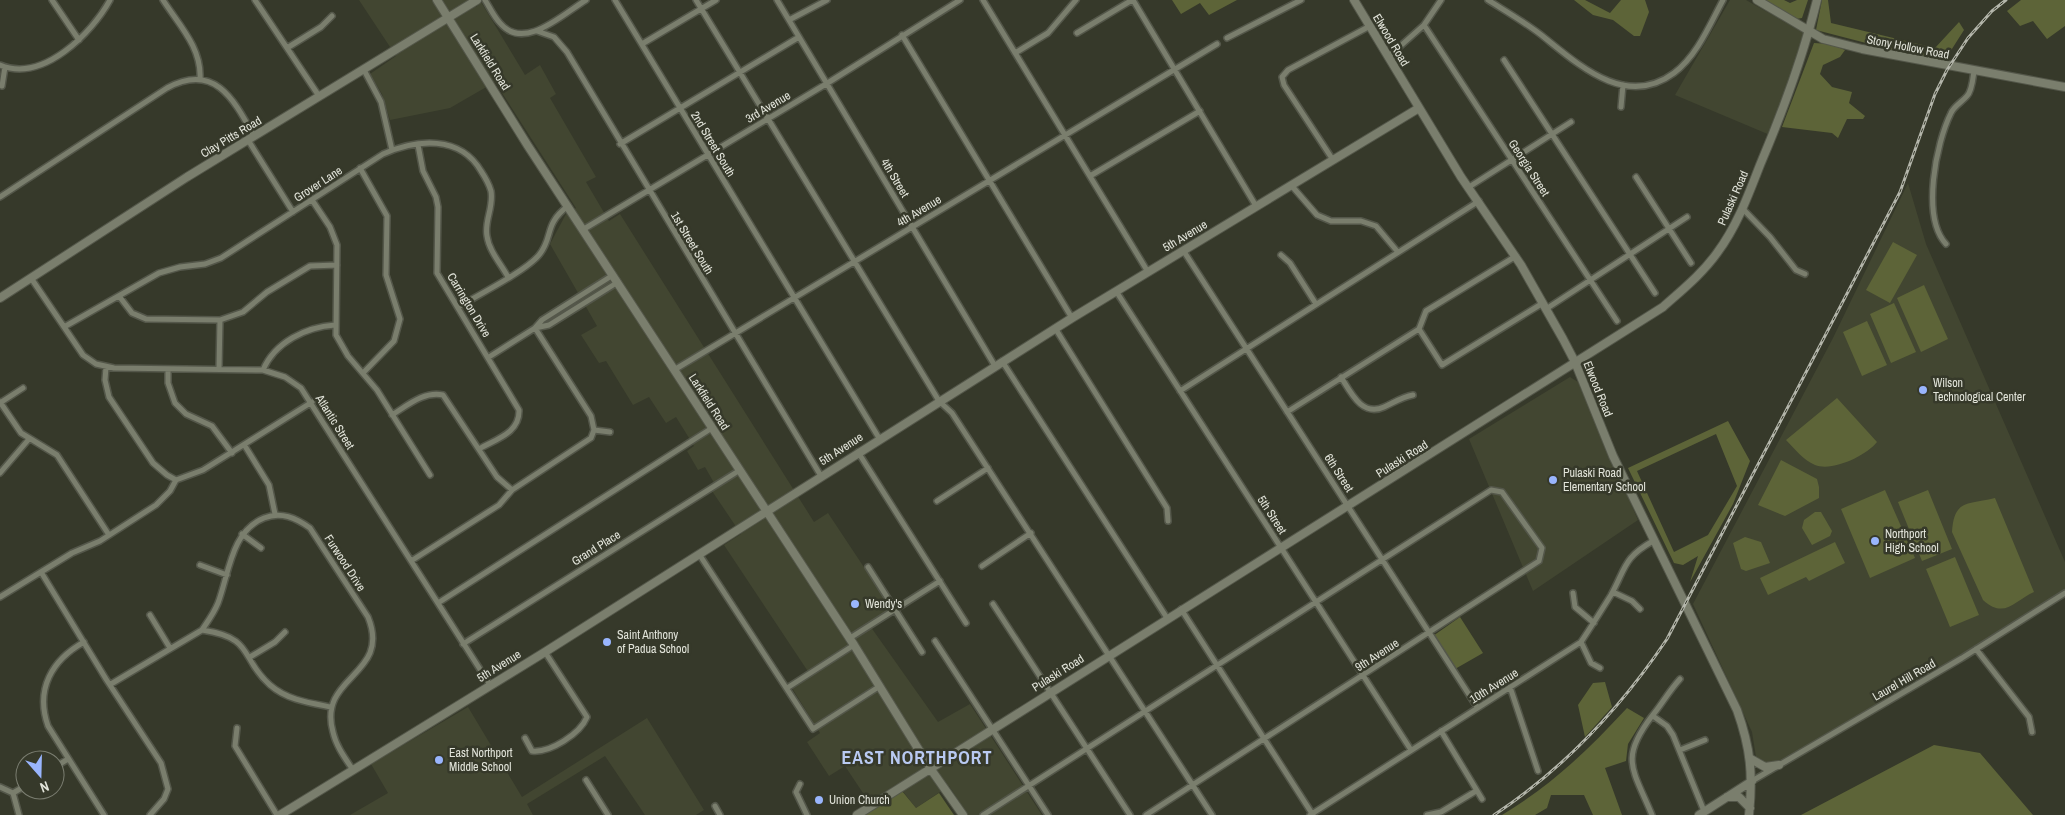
<svg xmlns="http://www.w3.org/2000/svg" width="2065" height="815" viewBox="0 0 2065 815" font-family="'Archivo Narrow',sans-serif">
  <style>
    .built { fill: #424631 }
    .green { fill: #5d6438; fill-rule: evenodd }
    .lines { fill: none; stroke-linecap: round; stroke-linejoin: round }
    .street-casing { stroke: #54574a; stroke-width: 8 }
    .secondary-casing { stroke: #54574a; stroke-width: 10 }
    .street { stroke: #7a7e6d; stroke-width: 5 }
    .secondary { stroke: #7a7e6d; stroke-width: 8 }
    .rail-casing { stroke: #b4b6ab; stroke-width: 3 }
    .rail { stroke: #36392a; stroke-width: 1; stroke-dasharray: 4; stroke-linecap: butt }
    .poi-dot { fill: #99b5fd; stroke: #36392a; stroke-width: 2 }
    .labels { text-anchor: middle; dominant-baseline: central; stroke-width: 5; stroke-linejoin: round; paint-order: stroke }
    .street-label { font-size: 12px; fill: #e3e5db; stroke: #36392a }
    .poi-label { font-size: 12px; fill: #e3e5db; stroke: #36392a; text-anchor: start }
    .district-label { font-size: 18px; font-weight: bold; letter-spacing: 1px; fill: #b9caf2; stroke: #36392a }
  </style>
  <rect width="100%" height="100%" fill="#36392a"/>
  <path class="built" d="M359,0H472L476,7L481,2L525,75L540,65L556,94L550,98L596,177L586,182L609,221L620,214L814,522L828,513L891,608L868,623L938,722L970,704L1042,815H968L949,786L916,808L897,784L869,802L845,766L829,776L807,742L820,733L792,688L811,676L724,545L741,534L712,491L717,488L705,467L698,470L687,451L694,446L676,417L666,423L649,397L633,405L606,361L599,363L581,335L597,326L550,244L566,214L576,208L495,82L450,108L390,120L382,94L370,74L396,56Z
    M1730,0H1746L1804,33L1770,135L1675,95Z
    M1908,183L1926,244L2065,562V592L1957,659L1779,763L1764,766L1757,763L1752,732L1693,604L1833,338Z
    M1570,377L1578,382L1638,520L1533,591L1469,439Z
    M468,707L522,797L647,718L704,810L696,815H645L605,756L527,804L533,815H350L388,793L371,764Z"/>
  <path class="green" d="M1172,0H1237L1209,15L1200,3L1181,14Z
    M1574,0H1585L1610,13L1621,0H1645L1649,12L1640,36H1634L1613,20L1593,15Z
    M1764,0H1784L1790,3L1797,0H1808L1802,18L1796,19Z
    M1822,0H1828L1831,23L1935,48L1959,22L1964,30L1943,63L1816,30Z
    M2021,0H2065V26L2047,39L2033,21L2020,26L2007,11Z
    M1814,43L1830,44L1845,50L1840,57L1823,65L1820,74L1832,87L1852,92L1849,103L1865,116L1863,119H1847L1838,138L1832,133L1782,127Z
    M1893,242L1917,255L1890,303L1866,290Z
    M1924,285L1948,339L1921,352L1897,298Z
    M1894,303L1916,352L1891,363L1870,314Z
    M1867,321L1887,365L1862,376L1843,332Z
    M1837,398L1877,442C1867,455 1833,472 1815,465C1803,460 1795,449 1786,440Z
    M1728,421L1750,461L1733,504L1690,582L1698,556L1683,565L1674,563L1628,468ZM1716,434L1737,486L1708,535L1674,552L1637,471Z
    M1781,460L1817,479L1819,487V498L1785,516L1758,505Z
    M1885,490L1915,558L1870,578L1841,509Z
    M1928,490L1952,549L1922,561L1898,502Z
    M1995,498L2034,592C2015,600 2005,620 1983,600L1952,532C1954,498 1969,505 1995,498Z
    M1815,512H1821L1832,531L1830,536L1812,545L1802,528L1804,520Z
    M1745,537L1761,542L1770,563L1746,571L1741,569L1733,543Z
    M1835,542L1845,563L1809,581L1806,577L1768,595L1760,578Z
    M1955,557L1979,615L1950,627L1926,569Z
    M1460,617L1483,653L1455,669L1433,636Z
    M1605,682L1612,707L1585,737L1578,705L1593,683Z
    M1627,708L1644,718L1628,744L1626,761L1605,768L1622,815H1593L1584,795H1551L1547,808L1535,815H1502C1553,784 1587,751 1627,708Z
    M1934,745L1980,753L2033,815H1801Z
    M902,791L916,808L939,793L954,815H862Z"/>
  <g class="lines">
    <defs>
      <path id="street" d="M52,0L79,40
        M163,0C179,25 202,48 200,79
        M255,0L319,96
        M485,0C490,8 494,17 500,23C524,52 563,14 586,0
        M615,0L879,438
        M696,0L939,401L952,413L1212,815
        M777,0L995,366
        M983,0L1148,272
        M1133,0L1256,206
        M1488,0C1507,12 1528,24 1545,38C1581,67 1627,108 1674,73C1697,56 1710,24 1723,0
        M789,20L827,0
        M1424,25L1617,321
        M537,31L554,37L567,52L821,476
        M1077,33L1132,0
        M902,35L1072,318
        M1227,38L1301,0
        M642,44L716,0
        M287,48L321,27L332,16
        M1015,53L1048,33L1076,0
        M1388,57L1424,25L1441,0
        M1504,60L1655,293
        M0,65C43,83 92,33 110,0
        M364,70L381,102L392,150
        M2,86L5,67
        M1621,107L1623,85
        M248,140L293,212
        M620,144L799,37
        M418,145L423,171L436,197L438,207L437,273L519,410C520,433 496,439 479,449
        M1333,160L1284,85L1282,77L1288,70L1370,26
        M360,168L387,216L386,275L400,319L394,341L364,372
        M1090,176L1200,111
        M1636,177L1691,263
        M1291,185L1317,215L1331,221H1361L1376,226L1397,251
        M1469,187L1571,122
        M0,197L167,88C215,62 234,100 254,136
        M312,200L330,227L337,245L336,335L348,356L377,390L430,475
        M1743,209L1770,237L1796,270L1805,274
        M584,229L826,84L960,0
        M1946,244C1921,217 1936,143 1951,113C1954,106 1962,102 1967,96C1972,91 1973,78 1974,71
        M1183,250L1477,707
        M1281,255L1290,263L1316,304
        M31,278L83,355L96,364L114,368L263,370L285,377L301,388L490,685
        M1116,291L1411,750
        M119,296L132,313L146,319L220,320L243,312L267,292L310,266L337,265
        M458,307C478,295 526,271 539,255C554,237 543,225 568,206
        M1546,309L1687,217
        M64,327L159,273L180,267L205,264L221,258L383,154C417,139 460,135 481,171C485,177 489,184 491,191C494,207 484,221 487,236C489,251 501,264 508,277
        M535,328L549,325L618,282
        M1055,328L1167,508L1168,521
        M1419,329L1442,365L1543,303
        M489,357L535,328L542,320L613,275
        M1002,361L1167,618
        M106,367L105,380L109,397L153,463L167,475L176,480L203,470L312,402
        M168,369V383L175,403L186,414L212,426L232,453
        M219,369L220,320
        M263,370C275,342 306,327 335,325
        M674,370L1217,44
        M1341,377C1351,393 1362,417 1384,407C1395,402 1402,397 1413,395
        M1180,391L1479,201
        M0,402L21,433L57,455L109,535
        M0,403L23,388
        M1287,412L1419,329L1426,311L1516,256
        M392,415C408,405 424,391 443,395L497,477L512,490
        M594,430L610,432
        M245,446L269,485L275,514
        M858,452L966,623
        M0,473L29,439
        M937,501L988,468
        M242,534L261,548
        M699,554L813,729L880,686
        M411,561L499,505L512,490L591,438L594,430L591,416L535,328
        M200,565L227,575
        M982,566L1031,533
        M868,567L922,652
        M41,572L106,679L161,763L168,789L164,799L150,815
        M1613,592L1632,601L1640,609
        M1573,593L1575,607L1594,623
        M0,597L72,553L100,541L156,505L170,491L176,480
        M438,603L712,428
        M993,604L1130,815
        M1181,609L1313,815
        M150,615L170,648
        M202,630C208,621 214,613 218,603C229,574 231,531 264,518C281,511 296,518 310,528L368,617C392,676 317,675 333,732C336,746 345,758 353,770
        M850,638L940,581
        M935,641L1048,815
        M84,642C52,660 35,689 48,726L104,815
        M1581,642L1591,663L1600,668
        M463,644L740,470
        M1976,649L2029,717L2032,732
        M250,657L275,642L285,632
        M111,684L202,630C256,638 239,658 270,685C287,700 310,703 331,707
        M1510,687L1538,771
        M787,688L854,645
        M1653,716L1667,726L1673,735L1704,811
        M237,728L235,746L277,815
        M1441,731L1482,799
        M525,738L532,751C550,753 580,734 587,717L545,652
        M1680,750L1705,740
        M55,767L68,759
        M586,780L608,815
        M1752,781L1962,658L2065,593
        M800,784L796,792L807,815
        M0,787L13,793L19,815
        M13,793L25,786
        M715,806L720,815
        M983,815L1491,490L1502,492L1542,548L1539,561L1146,815
        M1310,815L1581,642C1591,627 1601,611 1611,595C1626,568 1623,558 1653,541
        M1427,815L1441,812L1476,791
        M1652,815C1633,769 1619,759 1652,716C1662,704 1669,691 1680,679"/>
      <path id="secondary" d="M437,0L528,146L854,645L930,768L963,815
        M1354,0L1461,177L1521,265L1563,339L1575,362L1613,456L1737,710C1751,749 1753,775 1749,815
        M1757,0L1823,39L1862,49L2065,87
        M0,298L187,177L477,0
        M1751,759L1765,767L1779,765
        M1727,797H1739L1750,808
        M280,815L545,652L1072,318L1419,108
        M857,815L1663,307C1682,290 1702,274 1717,253C1737,226 1748,196 1760,165C1783,111 1803,57 1817,0
        M1699,815L1752,781"/>
    </defs>
    <use href="#street" class="street-casing"/>
    <use href="#secondary" class="secondary-casing"/>
    <use href="#street" class="street"/>
    <use href="#secondary" class="secondary"/>
    <defs>
      <path id="rail" d="M1494,815C1565,768 1620,709 1667,639L1900,192L1935,94L1947,70L1968,38L1992,11L2006,0"/>
    </defs>
    <use href="#rail" class="rail-casing"/>
    <use href="#rail" class="rail"/>
  </g>
  <g class="poi-dot">
    <circle cx="1923" cy="390" r="5"/>
    <circle cx="1553" cy="480" r="5"/>
    <circle cx="1875" cy="541" r="5"/>
    <circle cx="855" cy="604" r="5"/>
    <circle cx="607" cy="642" r="5"/>
    <circle cx="439" cy="760" r="5"/>
    <circle cx="819" cy="800" r="5"/>
  </g>
  <g class="labels">
    <g class="street-label">
      <text transform="translate(1391 40) rotate(59)">Elwood Road</text>
      <text transform="translate(1908 47) rotate(11)">Stony Hollow Road</text>
      <text transform="translate(490 62) rotate(58)">Larkfield Road</text>
      <text transform="translate(768 107) rotate(-31)">3rd Avenue</text>
      <text transform="translate(231 137) rotate(-31)">Clay Pitts Road</text>
      <text transform="translate(713 144) rotate(59)">2nd Street South</text>
      <text transform="translate(1529 168) rotate(57)">Georgia Street</text>
      <text transform="translate(895 178) rotate(59)">4th Street</text>
      <text transform="translate(318 184) rotate(-33)">Grover Lane</text>
      <text transform="translate(1733 198) rotate(-66)">Pulaski Road</text>
      <text transform="translate(919 211) rotate(-31)">4th Avenue</text>
      <text transform="translate(1185 236) rotate(-31)">5th Avenue</text>
      <text transform="translate(692 243) rotate(59)">1st Street South</text>
      <text transform="translate(469 305) rotate(59)">Carrington Drive</text>
      <text transform="translate(1598 389) rotate(68)">Elwood Road</text>
      <text transform="translate(709 402) rotate(57)">Larkfield Road</text>
      <text transform="translate(335 422) rotate(58)">Atlantic Street</text>
      <text transform="translate(841 449) rotate(-33)">5th Avenue</text>
      <text transform="translate(1402 459) rotate(-32)">Pulaski Road</text>
      <text transform="translate(1339 473) rotate(57)">6th Street</text>
      <text transform="translate(1272 515) rotate(57)">5th Street</text>
      <text transform="translate(596 548) rotate(-32)">Grand Place</text>
      <text transform="translate(345 563) rotate(57)">Furwood Drive</text>
      <text transform="translate(1377 655) rotate(-33)">9th Avenue</text>
      <text transform="translate(499 666) rotate(-32)">5th Avenue</text>
      <text transform="translate(1058 673) rotate(-32)">Pulaski Road</text>
      <text transform="translate(1904 680) rotate(-30)">Laurel Hill Road</text>
      <text transform="translate(1494 686) rotate(-32)">10th Avenue</text>
    </g>
    <g class="poi-label">
      <text x="1933" y="383">Wilson<tspan x="1933" dy="14">Technological Center</tspan></text>
      <text x="1563" y="473">Pulaski Road<tspan x="1563" dy="14">Elementary School</tspan></text>
      <text x="1885" y="534">Northport<tspan x="1885" dy="14">High School</tspan></text>
      <text x="865" y="604">Wendy's</text>
      <text x="617" y="635">Saint Anthony<tspan x="617" dy="14">of Padua School</tspan></text>
      <text x="449" y="753">East Northport<tspan x="449" dy="14">Middle School</tspan></text>
      <text x="829" y="800">Union Church</text>
    </g>
    <g class="district-label">
      <text x="917" y="757">EAST NORTHPORT</text>
    </g>
  </g>
  <g transform="translate(40 775) rotate(160)"><circle r="24" fill="#36392a" stroke="#7b7e71"/>
  <path d="M0-4L9 19L0 12L-9 19Z" fill="#99b5fd"/>
  <text y="-8" font-size="14" font-weight="bold" text-anchor="middle" fill="#e3e5db">N</text>
  </g>
</svg>
